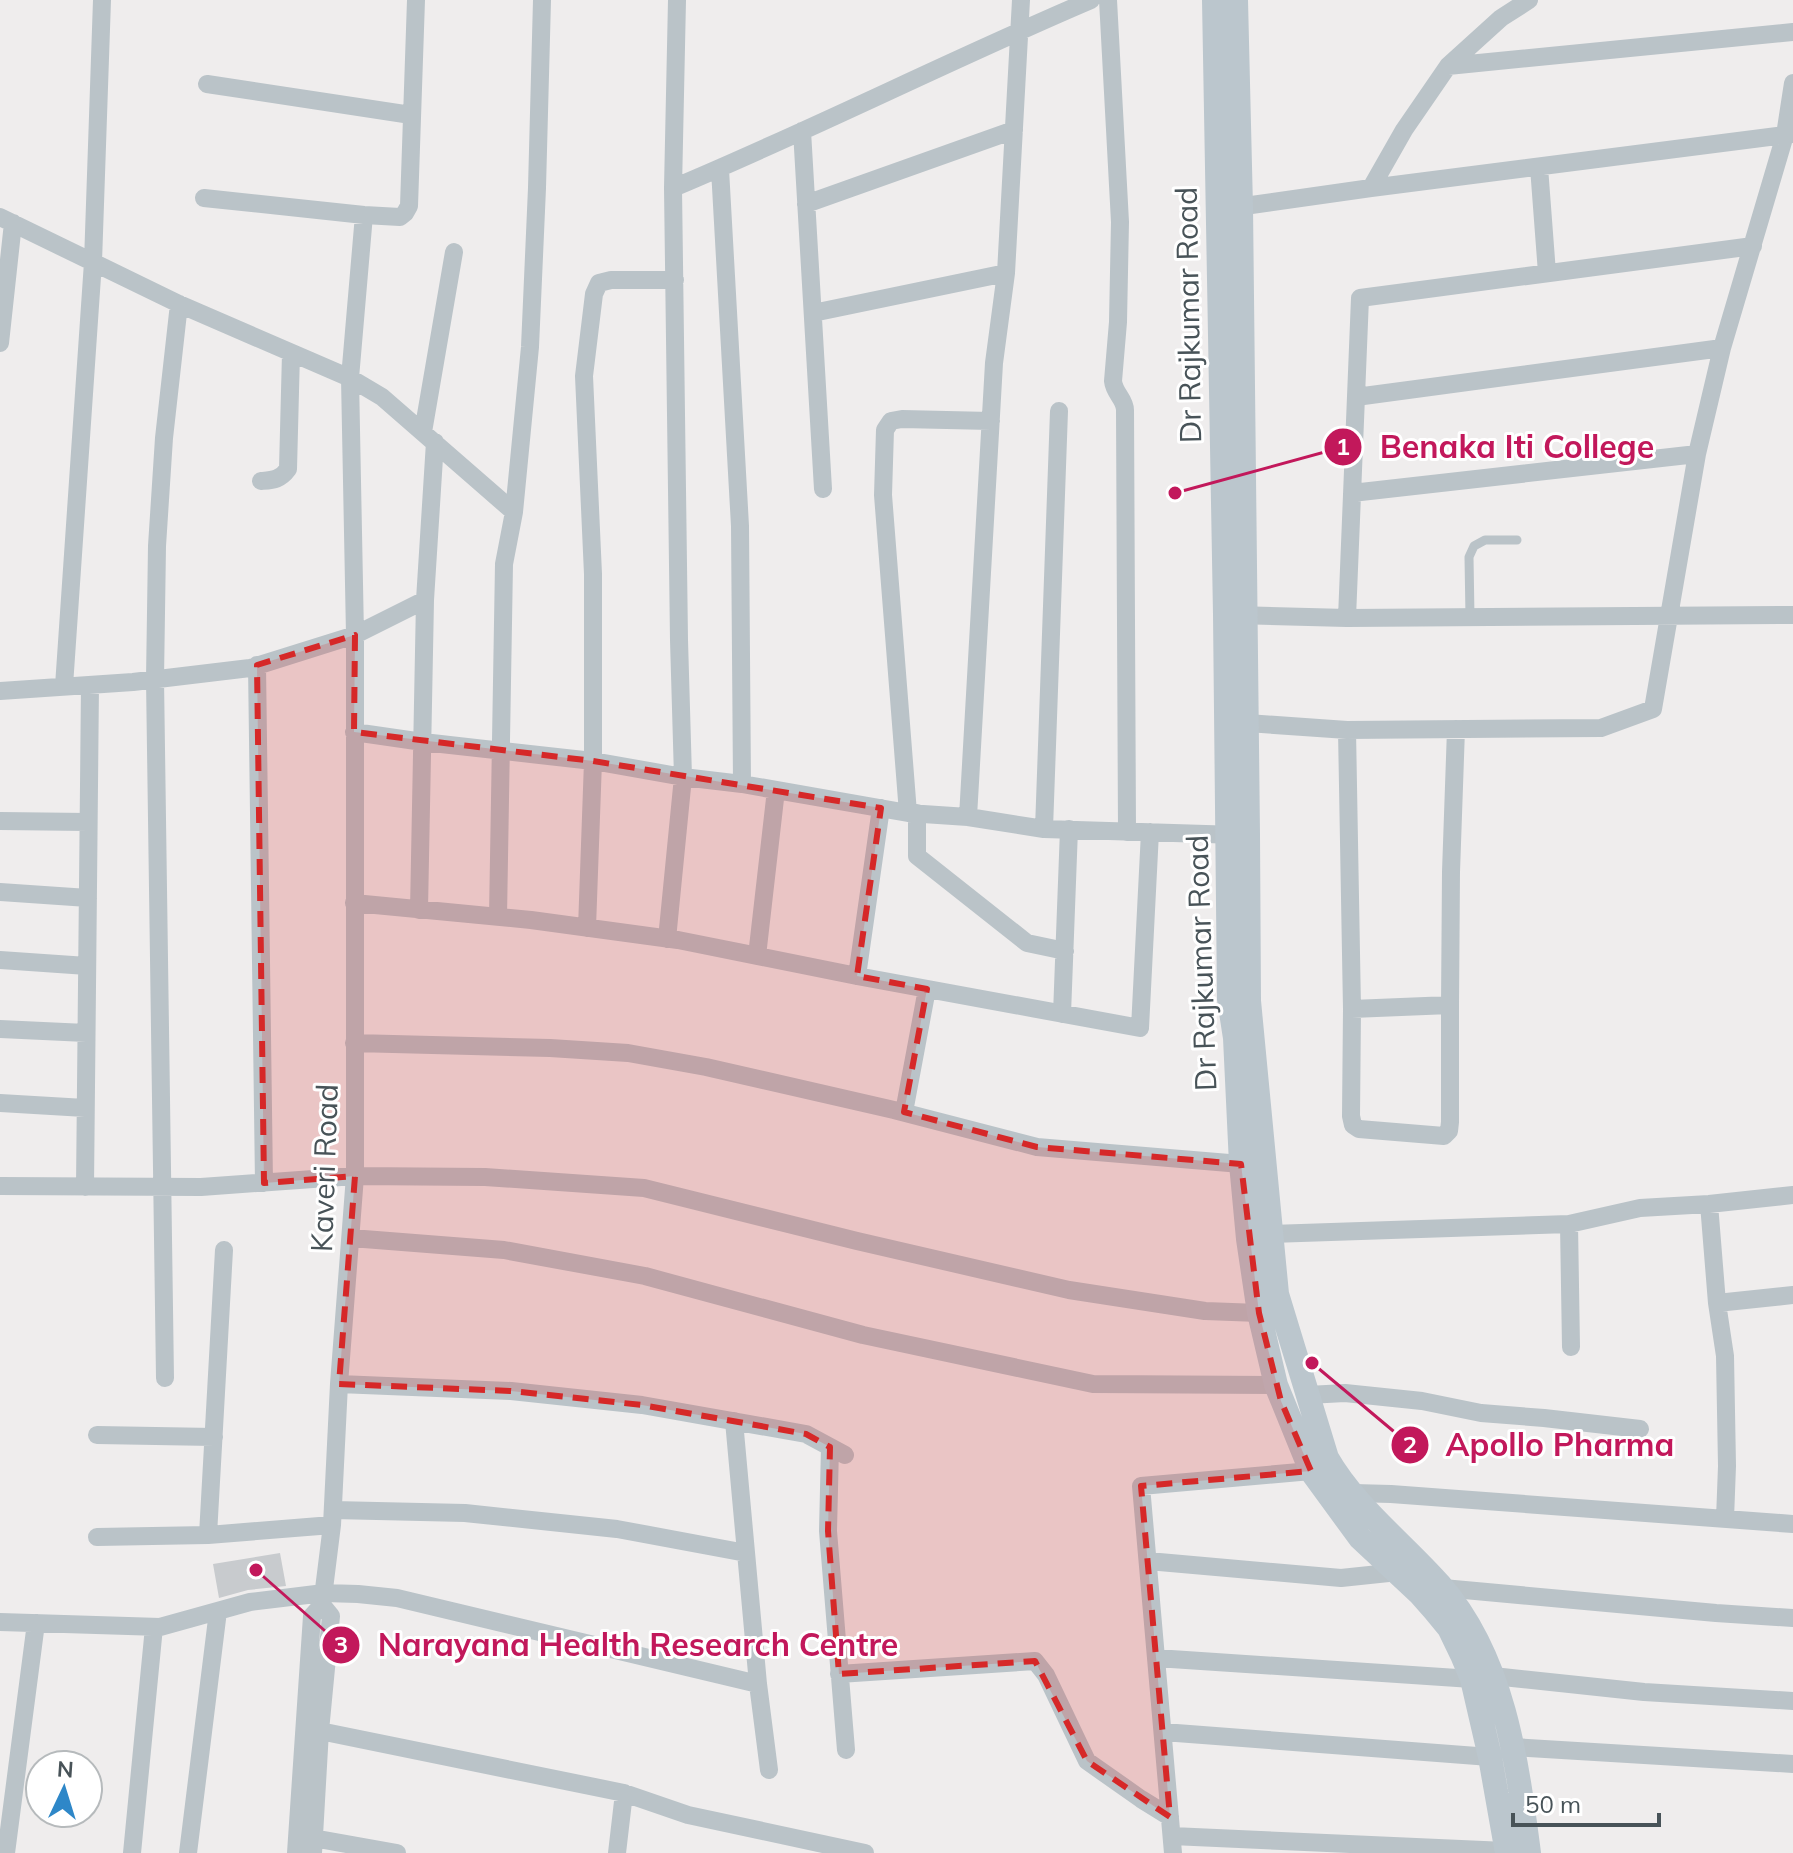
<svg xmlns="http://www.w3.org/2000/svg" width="1793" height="1853" viewBox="0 0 1793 1853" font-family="Mulish,sans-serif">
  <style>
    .building { fill: #c8cbce }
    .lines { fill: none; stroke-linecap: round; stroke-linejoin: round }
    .service { stroke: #bac3c8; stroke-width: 9 }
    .minor { stroke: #bac3c8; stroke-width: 18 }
    .secondary { stroke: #bbc6cd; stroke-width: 24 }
    .marked { fill: #d62828; fill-opacity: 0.2; stroke: #d62828; stroke-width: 6; stroke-dasharray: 16 10; stroke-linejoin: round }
    .labels { text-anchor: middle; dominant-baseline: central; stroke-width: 6; stroke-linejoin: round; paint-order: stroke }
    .street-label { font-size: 30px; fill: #485358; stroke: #fff }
    .leader { fill: none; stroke: #c2185b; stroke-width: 3 }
    .callout-dot { fill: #c2185b; stroke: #fff; stroke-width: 3 }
    .mark-label { font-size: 24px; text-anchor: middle; font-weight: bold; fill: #fff }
    .callout-label { font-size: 32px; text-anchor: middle; font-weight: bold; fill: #c2185b; stroke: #fff; stroke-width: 6; stroke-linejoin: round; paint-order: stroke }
  </style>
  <rect width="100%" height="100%" fill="#efeded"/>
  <path class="building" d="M280,1553L286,1586L248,1590L219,1598L213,1564Z"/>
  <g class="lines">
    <path class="service" d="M1470,617L1469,557L1474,546L1485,540H1517"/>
    <path class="minor" d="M1108,0L1120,222L1118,322L1113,381C1114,393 1125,399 1125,410L1127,832
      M1448,66L1793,32
      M207,84L411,115
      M802,131L823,489
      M1539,167L1547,273
      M720,169L740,526L742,784
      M673,188C814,129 950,60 1091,0
      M1371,188L1404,130L1448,66L1501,18L1529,0
      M204,198L364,215L400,217L405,213L409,206L416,0
      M806,204L1014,130
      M1230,208L1371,188L1793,134
      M0,217L179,304L350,378L382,397L514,512
      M813,313L1006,273
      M0,343L13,223
      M1356,397L1722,348
      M423,432L454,252
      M261,481C273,480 280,480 288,469L291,353
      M1352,493L1697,454
      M1236,615L1347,618L1793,615
      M1347,618L1360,298L1753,246
      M257,665L264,1183
      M64,686L93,262L102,0
      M0,691L133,682L250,668L355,635L425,600L435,442
      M1247,723L1347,730L1601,728L1653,709L1697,454L1722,348L1785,135L1793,83
      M1347,730L1352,1009L1450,1005L1451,872L1456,729
      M354,732L423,742L593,761L683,777L742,784L908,813L968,817L1044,829L1238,835
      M908,813L883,495L885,430L891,421L902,419L991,421
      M917,813V856L1027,943L1065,951
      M968,817L994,363L1006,273L1021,0
      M0,821L88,822
      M1044,829L1059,411
      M0,892L88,898
      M354,903L531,920L678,940L857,976L1140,1028L1150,832
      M419,910L425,600
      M498,917L504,564L514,512L530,347L537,188L542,0
      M587,928L593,761V574L584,376L594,294L599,283L611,280H675
      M667,939L683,777L679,640L673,188L677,0
      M757,956L776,790
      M0,960L87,966
      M857,976L881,808
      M1352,1009L1351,1116L1353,1125L1359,1129L1444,1136L1449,1131L1450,1122V1005
      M1062,1014L1069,829
      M0,1029L86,1033
      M354,1043L550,1048L628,1053L706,1067L894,1110L1037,1147L1241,1164
      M0,1103L85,1108
      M904,1112L927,989
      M0,1186L201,1187L355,1176L485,1177L644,1188L857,1241L1069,1290L1205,1311L1259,1313
      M85,1187L90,685
      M1709,1204L1717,1303L1725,1356L1727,1466L1725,1519
      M1569,1224L1571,1347
      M1271,1234L1569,1224L1640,1208L1709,1204L1793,1195
      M351,1238L504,1250L645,1276L863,1335L1093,1384L1276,1385
      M224,1250L208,1535L332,1525
      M1717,1303L1793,1295
      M165,1378L155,679L157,546L164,438L179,304
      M339,1384L511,1391L642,1405L806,1434L845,1455
      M1308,1395L1345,1393L1422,1401L1481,1413L1544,1418L1640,1429
      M734,1421L758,1684L769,1770
      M97,1435L214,1437
      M830,1447L828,1531L846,1750
      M1353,1493L1391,1494L1793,1524
      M333,1510L465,1513L617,1529L746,1553
      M97,1537L208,1535
      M1148,1561L1341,1578L1398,1572
      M1443,1588L1716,1613L1793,1618
      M0,1622L160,1627L250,1602L324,1593L358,1594L397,1598L758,1684
      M1156,1658L1472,1679
      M839,1674L1035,1661L1046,1675L1087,1761L1141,1799L1170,1817
      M1493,1676L1644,1692L1793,1701
      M320,1731L624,1793L688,1815L865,1853
      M1163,1732L1490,1757
      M1513,1747L1793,1764
      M1172,1836L1506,1851
      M313,1838L397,1853
      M6,1853L36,1623
      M132,1853L154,1627
      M188,1853L218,1611
      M296,1853L312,1616L322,1605L332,1525L339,1384L355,1176V635L350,378L364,215
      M313,1853L320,1731L331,1616L322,1605
      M617,1853L624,1793
      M1173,1853L1141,1486L1311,1471"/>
    <path class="secondary" d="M1214,0L1225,614L1229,999L1235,1038L1241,1164L1248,1239L1259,1313L1276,1385L1311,1471L1360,1538L1420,1594L1435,1611L1449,1628L1462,1655L1472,1679L1490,1757L1507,1853
      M1236,0L1241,207L1248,835L1249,1001L1277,1294L1327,1458C1355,1507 1403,1543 1440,1585C1504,1658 1517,1761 1529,1853"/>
  </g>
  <path class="marked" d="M355,635L354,732L593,761L881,808L857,976L927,989L904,1112L1037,1147L1241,1164L1259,1313L1281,1401L1311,1471L1141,1486L1170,1817L1087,1761L1035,1661L839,1674L828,1531L830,1447L806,1434L642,1405L511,1391L339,1384L355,1176L264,1183L257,665Z"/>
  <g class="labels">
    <g class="street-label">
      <text transform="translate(1188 315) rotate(-91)">Dr Rajkumar Road</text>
      <text transform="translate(1201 963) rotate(-92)">Dr Rajkumar Road</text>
      <text transform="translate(324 1168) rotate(-88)">Kaveri Road</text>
    </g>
  </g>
  <path class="leader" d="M1175 493L1343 447M1312 1363L1410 1445M256 1570L341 1645"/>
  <g class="callout-dot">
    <circle cx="1175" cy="493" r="8"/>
    <circle cx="1312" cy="1363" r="8"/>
    <circle cx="256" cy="1570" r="8"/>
    <circle cx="1343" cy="447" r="20"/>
    <circle cx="1410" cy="1445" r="20"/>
    <circle cx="341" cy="1645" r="20"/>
  </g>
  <g class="mark-label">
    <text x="1343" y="455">1</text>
    <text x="1410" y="1453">2</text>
    <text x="341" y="1653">3</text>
  </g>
  <g class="callout-label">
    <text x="1517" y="458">Benaka Iti College</text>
    <text x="1560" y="1456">Apollo Pharma</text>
    <text x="638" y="1656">Narayana Health Research Centre</text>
  </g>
  <g transform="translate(64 1789) rotate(4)"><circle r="38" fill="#ffffff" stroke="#b6babc" stroke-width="2"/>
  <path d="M0-6L14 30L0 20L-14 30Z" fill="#2e87c8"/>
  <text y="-12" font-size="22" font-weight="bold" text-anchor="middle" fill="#485358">N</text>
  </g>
  <path d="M1513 1813v12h146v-12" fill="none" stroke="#485358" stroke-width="4"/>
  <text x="1525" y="1813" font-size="24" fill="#485358" stroke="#ffffff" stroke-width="6" paint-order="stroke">50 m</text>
</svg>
